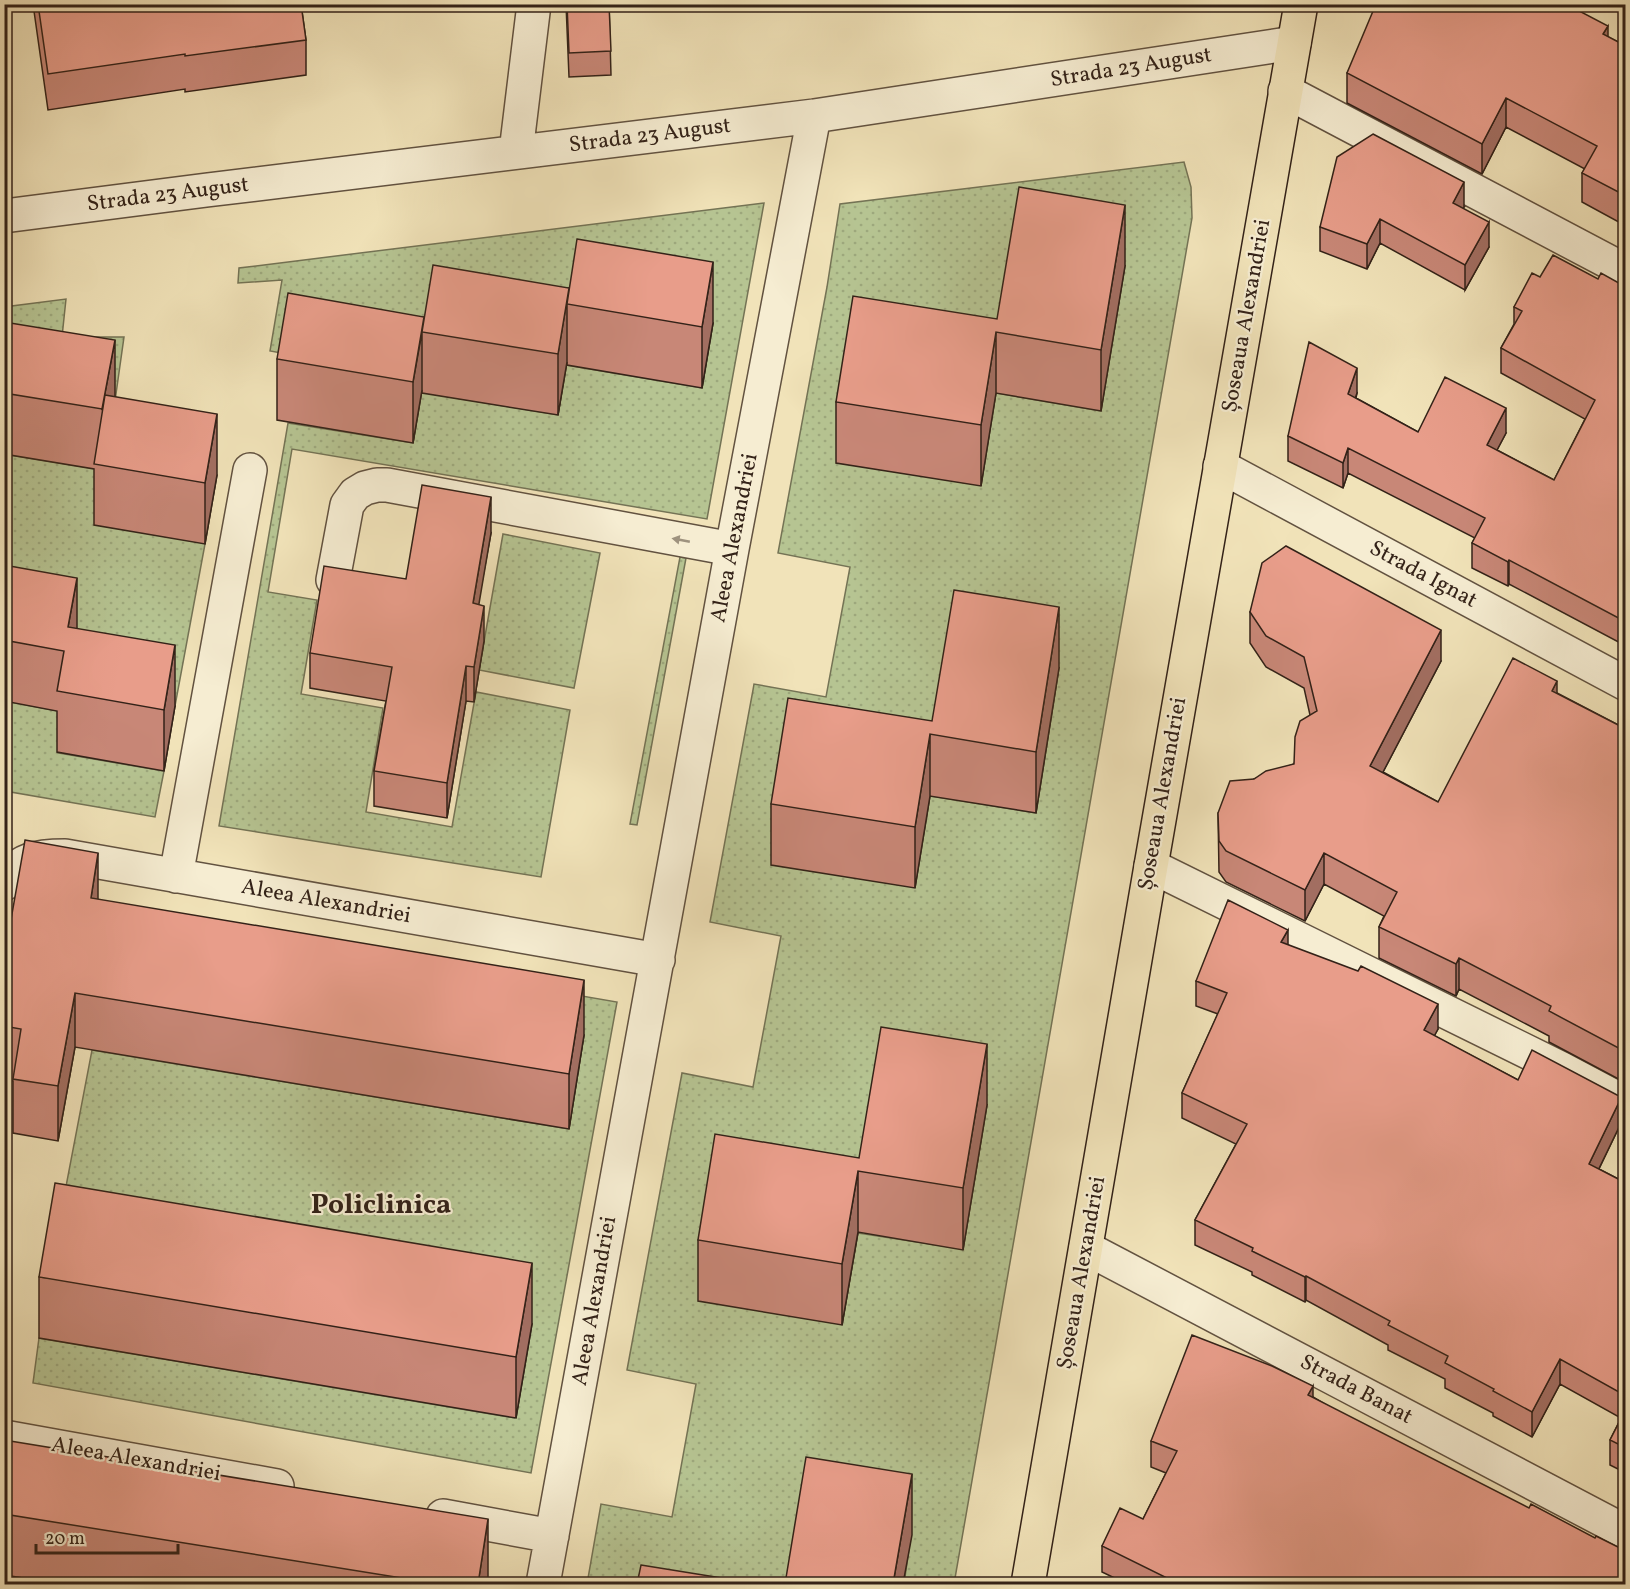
<svg xmlns="http://www.w3.org/2000/svg" width="1630" height="1589" viewBox="0 0 1630 1589" font-family="Vollkorn,serif">
  <style>
    .grass { fill: url(#grass-dots); stroke: #747355; stroke-width: 1.5; fill-rule: evenodd }
    .lines { fill: none; stroke-linecap: round; stroke-linejoin: round }
    .minor-casing { stroke: #625240; stroke-width: 36 }
    .major-casing { stroke: #332218; stroke-width: 36 }
    .minor { stroke: #f6edd2; stroke-width: 33 }
    .major { stroke: #f1e3b9; stroke-width: 33 }
    .wall { fill: #c88777; stroke: #332218; stroke-width: 1.5 }
    .shaded-wall { fill: #a26e61; stroke: #332218; stroke-width: 1.5 }
    .building { fill: #e89d8a; stroke: #332218; stroke-width: 1.5 }
    .oneway { fill: #9e927e }
    .labels { text-anchor: middle; dominant-baseline: central; stroke-width: 4.5; stroke-linejoin: round; paint-order: stroke }
    .street-label { font-size: 22px; fill: #332218; stroke: #f6edd2 }
    .district-label { font-size: 28px; font-weight: bold; fill: #332218; stroke: #f6edd2 }
  </style>
  <defs>
    <pattern id="grass-dots" width="8" height="8" patternUnits="userSpaceOnUse" patternTransform="scale(1.5)"><rect width="8" height="8" fill="#b6c492"/><path d="M2 2h.1M6 6h.1" fill="none" stroke="#9da87d" stroke-width="1.8" stroke-linecap="round"/></pattern>
  </defs>
  <rect width="100%" height="100%" fill="#f1e3b9"/>
  <filter id="stains"><feTurbulence type="fractalNoise" baseFrequency=".00333" numOctaves="4"/><feColorMatrix values="0 0 0 0 .2 0 0 0 0 .09 0 0 0 0 .02 0 0 0 .5 -.17"/></filter>
  <radialGradient id="worn" r=".72"><stop offset=".6" stop-color="#630" stop-opacity="0"/><stop offset="1" stop-color="#630" stop-opacity=".3"/></radialGradient>
  <path class="grass" d="M1184,162L1191,187L1192,218L954,1584H904L911,1535L795,1584H587L601,1504L672,1517L696,1384L627,1370L682,1073L753,1087L781,936L710,922L753,690L754,684L826,697L850,567L778,553L827,287L840,204ZM1019,249L1101,411L996,393ZM954,651L1036,813L930,796ZM881,1088L963,1249L858,1233L842,1325Z
    M764,203L707,519L292,449L268,592L317,600L301,694L383,708L366,812L452,827L476,692L570,710L541,877L219,826L288,423L413,443L421,392L558,415L566,365L702,388L713,323L353,366L270,351L282,280L238,283L239,268Z
    M66,299L62,337H124L115,401L5,383L4,307Z
    M4,454L103,470L205,544L175,706L5,626Z
    M503,534L600,553L574,688L479,670Z
    M680,557L686,558L637,825L630,824Z
    M4,701L64,712L58,753L164,771L155,817L5,791Z
    M465,976L617,1002L531,1473L33,1383L39,1338L515,1418L55,1244L92,1050L569,1129L584,1035Z"/>
  <g class="lines">
    <defs>
      <path id="minor" d="M1285,91L1626,271
        M516,152L534,4
        M4,216L207,190L814,116L1294,43
        M1220,466L1626,684
        M333,580L347,505L355,494L365,488L377,485H387L732,549
        M1151,866L1562,1069L1626,1103
        M176,876L250,470
        M4,884C17,858 39,856 65,856L658,960
        M1086,1248L1626,1532
        M4,1437L277,1486
        M443,1516L552,1536
        M543,1584L732,549L814,116"/>
      <path id="major" d="M1028,1584L1151,866L1301,4"/>
    </defs>
    <use href="#minor" class="minor-casing"/>
    <use href="#major" class="major-casing"/>
    <use href="#minor" class="minor"/>
    <use href="#major" class="major"/>
  </g>
  <path class="wall" d="M33,4H301L306,40V75L185,92V89L48,110Z
    M566,4H609L611,75L569,77Z
    M1608,37L1626,46V226L1582,202V173L1585,169L1506,127L1482,174L1347,103V73Z
    M1464,207L1463,208L1489,247L1465,290L1380,243L1367,269L1320,251V227Z
    M1125,266L1101,411L996,393L981,486L836,463V402L997,319Z
    M1540,277L1598,279L1626,287V646L1509,584L1508,586L1472,568V543L1475,538L1348,473L1343,488L1288,461V436L1357,393L1356,398L1418,432L1506,433L1497,450L1554,480L1585,419L1501,373V348L1514,324V307Z
    M569,288L713,323L702,388L567,365V362L558,415L422,393V390L413,443L277,420V359L424,317Z
    M4,322L115,397L217,475L205,544L94,525V469L4,454Z
    M491,533L478,604L484,641L474,702L466,701L447,818L374,806V771L386,701L310,688V653L406,579Z
    M4,565L77,629L175,706L164,771L57,752V711L4,701Z
    M1250,612L1441,661L1383,772L1438,802L1557,693L1626,729V1083L1549,1042V1036L1459,989L1456,996L1379,958V927L1384,916L1324,884L1305,921L1226,882L1219,872L1218,813L1254,779L1294,764L1310,715L1304,688L1266,667L1250,643Z
    M1059,668L1036,813L930,796L915,888L771,865V804L932,721Z
    M98,900L584,1035L569,1129L75,1047L58,1141L13,1133V1081L4,1080V959Z
    M1288,945L1438,1029L1434,1036L1518,1080L1622,1121L1599,1169L1626,1183V1473L1610,1465V1440L1621,1418L1560,1384L1532,1437L1493,1416V1413L1445,1388V1379L1388,1350V1345L1306,1300L1305,1302L1252,1275V1272L1195,1245V1220L1236,1144L1182,1118V1093L1218,1014L1196,1006V981Z
    M987,1105L963,1250L858,1232L842,1325L698,1301V1240L859,1158Z
    M39,1277L532,1324L516,1418L39,1338Z
    M1313,1397L1626,1584H1127L1102,1572V1546L1143,1519L1166,1473L1151,1467V1441Z
    M4,1440L488,1580L487,1584H62L4,1575Z"/>
  <path class="shaded-wall" d="M1608,26V56L1603,34Z
    M1506,98V127L1482,174V144Z
    M1464,182V207L1453,227V203Z
    M1125,205V266L1101,411V350Z
    M1380,219V243L1367,269V244Z
    M1489,222V247L1465,290V265Z
    M713,262V323L702,388V327Z
    M569,288L567,304V362L558,415V354Z
    M422,332V390L413,443V382Z
    M996,332V393L981,486V425Z
    M115,340V401L102,409Z
    M1357,368V393L1348,419V394Z
    M1506,408V433L1487,469V445Z
    M217,414V475L205,544V483Z
    M1348,448V473L1343,488V463Z
    M491,497V533L473,639V603Z
    M1509,560V584L1508,586V562Z
    M77,578V639L68,627Z
    M484,606V641L474,702V667Z
    M1059,607V668L1036,813V752Z
    M1441,630V661L1370,797V766Z
    M175,645V706L164,771V710Z
    M466,666V701L447,818V783Z
    M1557,681V712L1552,691Z
    M930,734V796L915,888V827Z
    M98,853V908L91,898Z
    M1324,853V884L1305,921V890Z
    M1288,930V955L1281,942Z
    M1459,958V989L1456,996V964Z
    M584,980V1035L569,1129V1074Z
    M75,993V1047L58,1141V1086Z
    M1438,1004V1029L1424,1055V1030Z
    M987,1044V1105L963,1250V1188Z
    M1622,1096V1121L1589,1189V1164Z
    M858,1171V1232L842,1325V1264Z
    M532,1263V1324L516,1418V1357Z
    M1306,1276V1300L1305,1302V1277Z
    M1560,1359V1384L1532,1437V1412Z
    M1313,1386V1412L1308,1395Z
    M912,1474V1535L903,1584H893Z
    M488,1519V1580L487,1584H478Z"/>
  <path class="building" d="M38,4H301L306,40L185,56V54L48,74Z
    M567,4H609L611,51L569,53Z
    M1376,4H1551L1555,7L1556,4H1566L1608,26L1603,34L1626,46V196L1582,173L1597,146L1506,98L1482,144L1347,73Z
    M1373,134L1464,182L1453,203L1489,222L1465,265L1380,219L1367,244L1320,227L1337,157Z
    M1019,187L1125,205L1101,350L996,332L981,425L836,402L853,296L997,319Z
    M577,239L713,262L702,327L567,304Z
    M1553,255L1598,279L1601,273L1626,287V622L1509,560L1508,562L1472,543L1485,518L1348,448L1343,463L1288,436L1309,342L1357,368L1348,394L1418,432L1445,377L1506,408L1487,445L1554,480L1595,400L1501,348L1522,311L1514,307L1532,273L1540,277Z
    M433,265L569,288L558,354L422,332Z
    M288,293L424,317L413,382L277,359Z
    M4,322L115,340L102,409L4,393Z
    M105,395L217,414L205,483L94,464Z
    M422,485L491,497L473,603L484,606L474,667L466,666L447,783L374,771L392,667L310,653L324,566L406,579Z
    M1286,546L1441,630L1370,766L1438,802L1513,658L1557,681L1552,691L1626,729V1052L1549,1011L1551,1006L1459,958L1456,964L1379,927L1397,892L1324,853L1305,890L1226,851L1219,841L1218,813L1230,781L1254,779L1266,771L1294,764L1295,737L1300,721L1317,711L1304,657L1266,636L1250,612L1262,563Z
    M4,565L77,578L68,627L175,645L164,710L57,691L64,651L4,640Z
    M954,590L1059,607L1036,752L930,734L915,827L771,804L788,698L932,721Z
    M25,840L98,853L91,898L584,980L569,1074L75,993L58,1086L13,1079L21,1029L4,1026V959Z
    M1228,900L1288,930L1281,942L1358,971L1361,966L1438,1004L1424,1030L1518,1080L1532,1050L1617,1095L1622,1096L1589,1164L1626,1183V1396L1560,1359L1532,1412L1493,1391L1494,1389L1445,1363L1448,1356L1388,1325L1390,1321L1306,1276L1305,1277L1252,1251L1253,1248L1195,1220L1247,1124L1182,1093L1227,993L1196,981Z
    M881,1027L987,1044L963,1188L858,1171L842,1264L698,1240L715,1134L859,1158Z
    M55,1183L532,1263L516,1357L39,1277Z
    M1192,1335L1272,1366L1313,1386L1308,1395L1529,1508L1531,1504L1595,1538L1596,1536L1626,1551V1584H1179L1102,1546L1120,1508L1143,1519L1177,1451L1151,1441Z
    M1626,1409V1448L1610,1440Z
    M4,1440L488,1519L478,1584H439L4,1514Z
    M806,1457L912,1474L893,1584H785Z
    M641,1565L759,1584H637Z"/>
  <defs><path id="oneway-solid" d="M-6-.8H1V-3.2L6.5 0L1 3.2V.8H-6Z" transform="scale(1.5)"/></defs>
  <use class="oneway" href="#oneway-solid" transform="translate(681 540) rotate(-169)"/>
  <g class="labels">
    <g class="street-label">
      <text transform="translate(1131 68) rotate(-9)">Strada 23 August</text>
      <text transform="translate(650 136) rotate(-7)">Strada 23 August</text>
      <text transform="translate(168 195) rotate(-7)">Strada 23 August</text>
      <text transform="translate(1247 316) rotate(-80)">Șoseaua Alexandriei</text>
      <text transform="translate(735 538) rotate(-79)">Aleea Alexandriei</text>
      <text transform="translate(1423 575) rotate(28)">Strada Ignat</text>
      <text transform="translate(1163 794) rotate(-80)">Șoseaua Alexandriei</text>
      <text transform="translate(326 902) rotate(10)">Aleea Alexandriei</text>
      <text transform="translate(1082 1273) rotate(-80)">Șoseaua Alexandriei</text>
      <text transform="translate(595 1301) rotate(-80)">Aleea Alexandriei</text>
      <text transform="translate(1356 1390) rotate(28)">Strada Banat</text>
      <text transform="translate(136 1460) rotate(10)">Aleea Alexandriei</text>
    </g>
    <g class="district-label">
      <text x="381" y="1205">Policlinica</text>
    </g>
  </g>
  <rect width="1630" height="1589" fill="none" stroke="#f1e3b9" stroke-width="24"/>
  <rect x="6" y="6" width="1618" height="1577" fill="none" stroke="#332218" stroke-width="3"/>
  <rect x="12" y="12" width="1606" height="1565" fill="none" stroke="#332218" stroke-width="1.5"/>
  <path d="M36 1544v9h142v-9" fill="none" stroke="#332218" stroke-width="3"/>
  <text x="45" y="1544" font-size="18" fill="#332218" stroke="#f6edd2" stroke-width="4.5" paint-order="stroke">20 m</text>
  <rect width="100%" height="100%" filter="url(#stains)"/>
  <rect width="100%" height="100%" fill="url(#worn)"/>
</svg>
